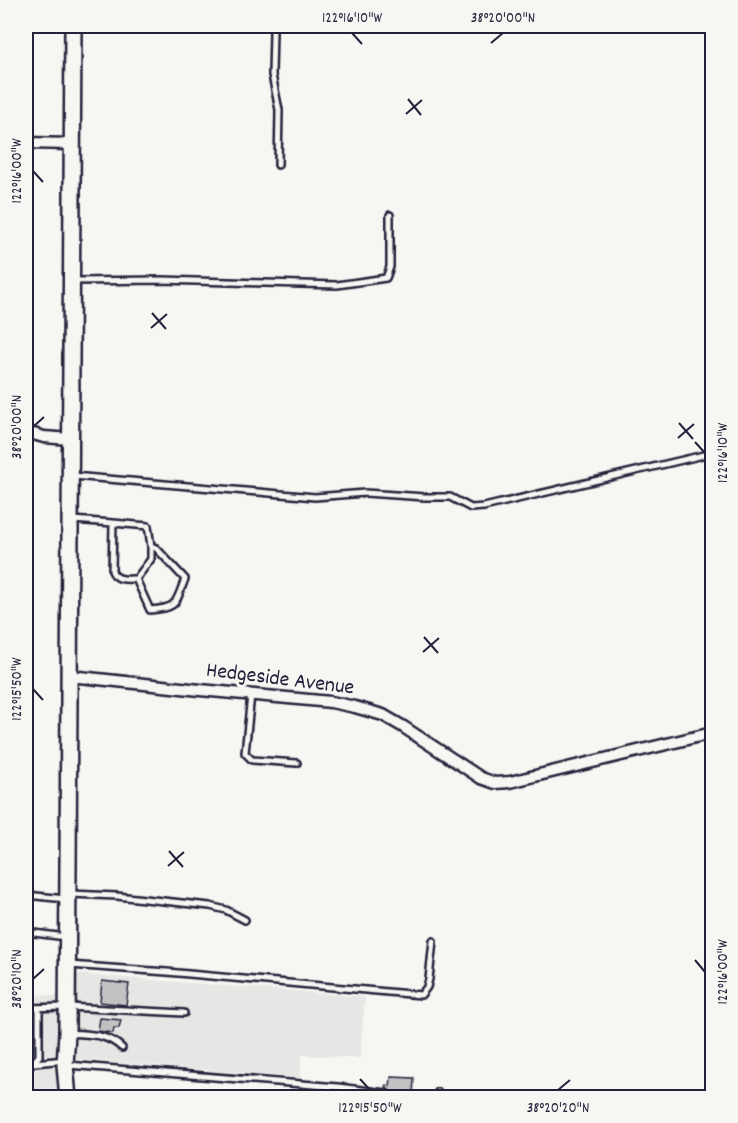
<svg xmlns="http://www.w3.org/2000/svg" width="738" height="1123" viewBox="0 0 738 1123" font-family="Dekko,sans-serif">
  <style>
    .built { fill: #e6e6e4 }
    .building { fill: #c2c2c4; stroke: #22223b; stroke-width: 1.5 }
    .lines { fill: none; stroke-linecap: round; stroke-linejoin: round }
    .lane-casing { stroke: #22223b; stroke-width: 10 }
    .street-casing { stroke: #22223b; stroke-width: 15 }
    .secondary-casing { stroke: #22223b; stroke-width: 20 }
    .lane { stroke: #f6f6f2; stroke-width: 5 }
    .street { stroke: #f6f6f2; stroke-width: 10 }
    .secondary { stroke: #f6f6f2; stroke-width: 15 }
    .ticks { fill: none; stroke: #22223b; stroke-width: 2 }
    .labels { text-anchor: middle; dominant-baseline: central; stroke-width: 6; stroke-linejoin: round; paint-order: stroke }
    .street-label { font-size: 22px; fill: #22223b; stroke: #f6f6f2 }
    .neatline { fill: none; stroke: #22223b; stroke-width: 2 }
    .ticks-label { font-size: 15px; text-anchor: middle; fill: #22223b }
  </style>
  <rect width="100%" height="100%" fill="#f6f6f2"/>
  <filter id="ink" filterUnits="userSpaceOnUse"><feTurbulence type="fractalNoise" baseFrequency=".0167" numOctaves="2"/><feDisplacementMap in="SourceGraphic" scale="12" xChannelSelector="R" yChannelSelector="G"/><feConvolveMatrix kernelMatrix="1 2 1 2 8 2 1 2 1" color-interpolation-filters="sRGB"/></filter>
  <g filter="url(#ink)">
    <path class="built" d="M77,974L365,997L360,1058L302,1055L300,1078L76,1059Z
      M26,993L63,997L61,1097L26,1098Z"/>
    <path class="building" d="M102,981L129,984L126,1005L100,1002Z
      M100,1018L121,1020L119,1028H114L113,1033L98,1031Z
      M391,1077L414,1078L413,1098H388L391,1093L389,1090L386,1088V1085L390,1086Z"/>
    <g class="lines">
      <defs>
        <path id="lane" d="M271,26L273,32L272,75L279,110L278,165
          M74,281L162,280L337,285L386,278L390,267V215
          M73,476L315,497L365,493L425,497H450L471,508L484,507L712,453
          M72,520L113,523L112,571C116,581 127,579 136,579L150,610C178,608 175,604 185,579L156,548L151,546L148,526L113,523
          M136,579L151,559V546
          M251,695L245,753L252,760L297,763
          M70,894L117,896L210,906L226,910L245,920
          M26,895L66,899
          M26,932L66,937
          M69,965L167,972L421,995L427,987L429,979L433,941
          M26,1008L67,1007L184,1013
          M69,1033C90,1035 106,1033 122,1048
          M34,1063L65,1060
          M68,1065L338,1087L386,1093
          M26,1071L39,1056V1008
          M437,1098L438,1092"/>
        <path id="street" d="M26,143L72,144
          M26,432L44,437L70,439
          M70,676L200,690L331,702L355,707L383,715L402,726L481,778L495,783L510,782L712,733"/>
        <path id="secondary" d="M68,1098L65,1065L67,1033L73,26"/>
      </defs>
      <use href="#lane" class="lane-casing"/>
      <use href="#street" class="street-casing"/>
      <use href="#secondary" class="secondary-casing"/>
      <use href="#lane" class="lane"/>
      <use href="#street" class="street"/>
      <use href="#secondary" class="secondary"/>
    </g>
  </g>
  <path class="ticks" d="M352,33L362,44M491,43L503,33M408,99L421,115M406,114L422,100M33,171L43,182M152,313L166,329M151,328L167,314M679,423L693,439M33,427L44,417M678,438L694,424M695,442L705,453M424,637L438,653M423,652L439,638M33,689L43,700M169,851L183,867M168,866L184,852M695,960L705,972M33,979L44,969M360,1079L370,1090M558,1090L570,1080"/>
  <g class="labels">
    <g class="street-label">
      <text transform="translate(280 680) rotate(7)">Hedgeside Avenue</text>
    </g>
  </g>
  <rect width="738" height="1123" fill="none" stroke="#f6f6f2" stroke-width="66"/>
  <rect x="33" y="33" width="672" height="1057" class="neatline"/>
  <g class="ticks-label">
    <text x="352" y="22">122°16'10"W</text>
    <text x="503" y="22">38°20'00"N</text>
    <text transform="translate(16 171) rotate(-90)" y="5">122°16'00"W</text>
    <text transform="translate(16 427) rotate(-90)" y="5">38°20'00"N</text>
    <text transform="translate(722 453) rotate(-90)" y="5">122°16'10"W</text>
    <text transform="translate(16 689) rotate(-90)" y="5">122°15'50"W</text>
    <text transform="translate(722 972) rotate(-90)" y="5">122°16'00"W</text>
    <text transform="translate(16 979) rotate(-90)" y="5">38°20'10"N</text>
    <text x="370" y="1112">122°15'50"W</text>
    <text x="558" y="1112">38°20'20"N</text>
  </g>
</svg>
